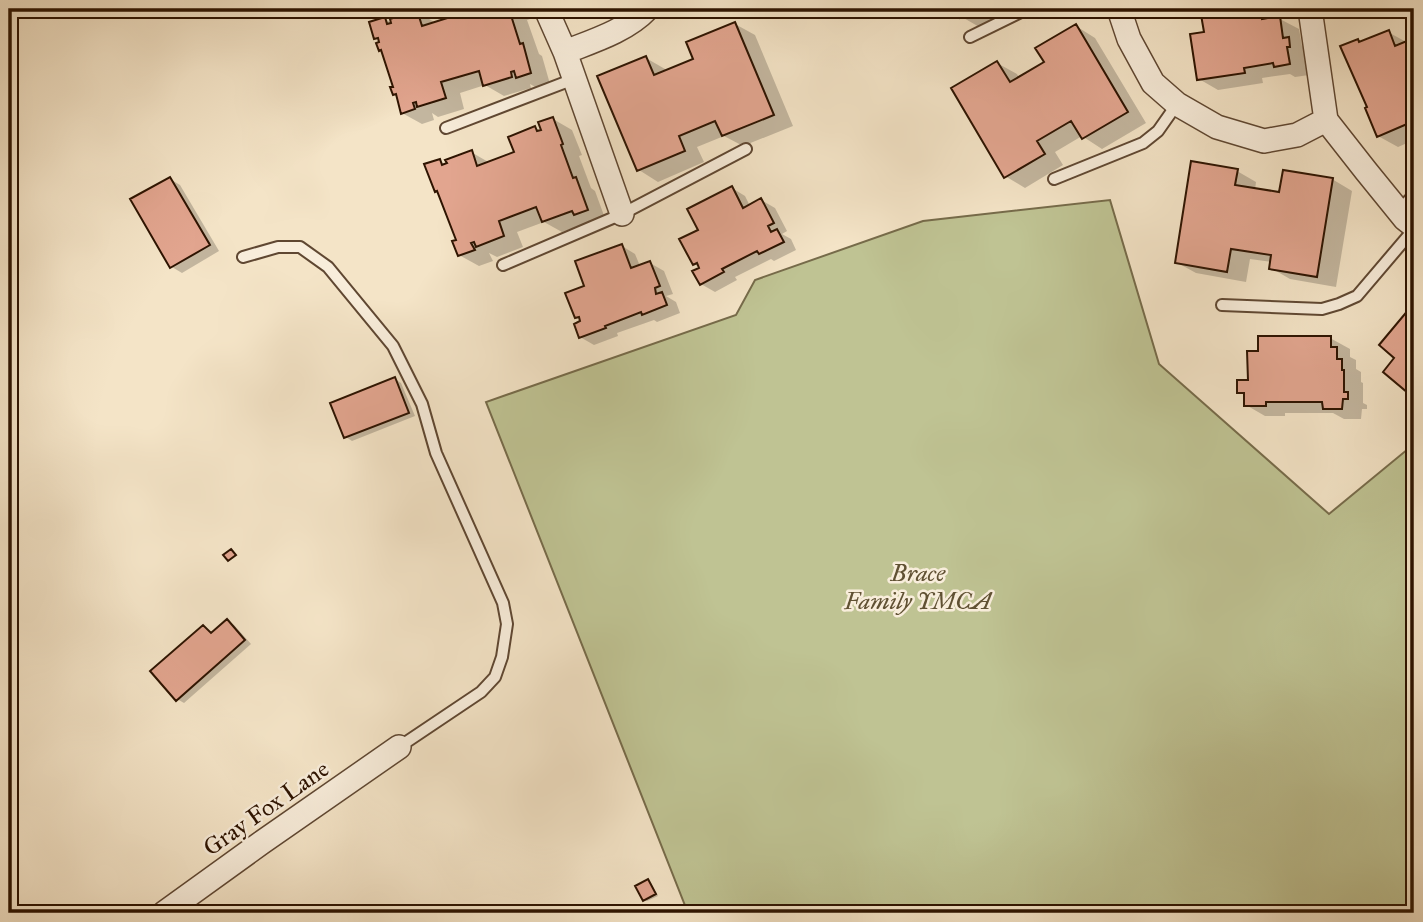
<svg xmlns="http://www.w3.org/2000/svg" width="1423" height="922" viewBox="0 0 1423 922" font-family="'IM FELL Great Primer',serif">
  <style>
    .green { fill: #bfc393; stroke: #766b4a; stroke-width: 2 }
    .shadow { fill: #0003 }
    .building { fill: #e2a58f; stroke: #2d1300; stroke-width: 2 }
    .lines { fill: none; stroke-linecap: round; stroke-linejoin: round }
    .service-casing { stroke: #5f4732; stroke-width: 14 }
    .minor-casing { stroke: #5f4732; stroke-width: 26 }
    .service { stroke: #f8eddb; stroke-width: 10 }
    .minor { stroke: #f8eddb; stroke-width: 23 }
    .labels { text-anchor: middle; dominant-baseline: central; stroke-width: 5; stroke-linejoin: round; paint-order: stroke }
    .park-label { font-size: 24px; font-style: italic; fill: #605133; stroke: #f8eddb }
    .street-label { font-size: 24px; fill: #2d1300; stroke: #f8eddb }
  </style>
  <rect width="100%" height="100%" fill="#f4e4c7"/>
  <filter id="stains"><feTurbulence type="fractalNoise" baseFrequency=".00286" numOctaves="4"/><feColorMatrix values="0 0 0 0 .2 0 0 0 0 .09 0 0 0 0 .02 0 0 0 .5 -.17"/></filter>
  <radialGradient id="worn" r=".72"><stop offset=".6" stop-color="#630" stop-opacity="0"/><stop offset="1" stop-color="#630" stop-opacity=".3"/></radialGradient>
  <path class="green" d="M1110,200L1159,364L1329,514L1414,444V913H688L486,402L736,315L755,280L923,221Z"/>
  <path class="shadow" d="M461,9H527L530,19L527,20L539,54L542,56L550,84L537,88L530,84L531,88L504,96L485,85L460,93L464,109L438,117L432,113L434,120L422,124L402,113L398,96L394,94L395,88L384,52L380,50V40L376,37L385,19L393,24L417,12L436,23L463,15Z
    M956,9H1006L1001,12L1003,15L981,28L962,17Z
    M1202,9H1277L1278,18L1299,29L1302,46L1308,50L1309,75L1295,77L1290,74L1262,78L1263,83L1218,90L1199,79L1206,33Z
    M735,24L755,35L793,126L743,146L724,136L697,147L704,162L658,182L639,170L646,58L665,69L666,72L695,59Z
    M1076,26L1095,38L1146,123L1102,149L1082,136L1055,152L1063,165L1025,188L1005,176L997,63L1017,74L1019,78L1046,63Z
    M1388,32L1408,43L1414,40V140L1398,147L1378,136L1369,108L1358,41L1362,43Z
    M553,119L572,130L582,155L579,156L591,188L595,191L606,221L594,225L589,222L562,232L544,222L517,232L523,247L497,257L489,253L493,261L479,266L459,255L458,241L440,193L436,191L440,161L450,167L471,152L490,163L516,153L535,128L544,133Z
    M1237,171L1256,182L1255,190L1280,194L1332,179L1352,191L1336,287L1290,279L1271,268L1272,262L1250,259L1246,282L1196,273L1176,262Z
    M170,179L180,185L219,251L182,273L172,267Z
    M732,188L745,196L750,206L761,200L775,208L787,231L782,234L791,239L796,250L774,261L771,259L735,277L737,280L715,292L701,284V268L694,264L700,231Z
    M622,246L635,254L640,266L650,263L664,271L673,294L666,296L676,302L680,313L657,322L654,320L617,333L618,336L594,345L580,337L584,322L576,317L587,287Z
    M1330,338L1350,349V357L1356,360V369L1361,372V382L1363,383V403L1367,405V409H1362L1361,419H1344L1333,413H1285V416H1265L1246,405V396L1239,392L1249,382Z
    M395,379L401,383L415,416L352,441L346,437Z
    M227,621L234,625L251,644L184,703L177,699L203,627L213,634Z
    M648,881L651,883L658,896L647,901L645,900Z"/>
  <path class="building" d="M459,9H509L520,44L523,43L531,73L516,78L514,71L511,72L512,77L483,86L479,71L441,82L446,98L417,107L416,102L413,103L415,109L401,114L396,94L393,95L390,87H393L381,50L379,51L376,43L379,42L378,38L374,39L369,22L385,17L387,24L391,23L390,19L417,10L422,26L460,14Z
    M954,9H976L960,18Z
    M1200,9H1260L1262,19L1280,16L1283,38L1289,37L1290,47H1287L1290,64L1274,67L1273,63L1244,68L1245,73L1197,80L1190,34L1204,32Z
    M735,22L774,115L722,136L715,121L679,136L685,151L637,171L597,76L646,56L654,75L693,59L686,42Z
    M1076,24L1128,112L1082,139L1071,121L1037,141L1045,154L1004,178L951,88L997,61L1010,82L1044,62L1035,48Z
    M1389,30L1395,46L1414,38V121L1377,137L1365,108L1367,107L1340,46L1358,39L1359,42Z
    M553,117L563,144L561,145L573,178L576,177L588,210L574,215L572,211L542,222L536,207L499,221L504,236L476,247L474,242L471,243L475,250L458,256L452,241L456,240L437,191L435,192L424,164L440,159L442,165L447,163L445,160L472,150L477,166L514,152L508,137L535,126L537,131L541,130L538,122Z
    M1191,161L1238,169L1235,185L1279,192L1283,170L1333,178L1317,277L1269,269L1271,255L1231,249L1227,272L1175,263Z
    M170,177L210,245L170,268L130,199Z
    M732,186L743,208L761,198L774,223L768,226L771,232L777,229L784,242L759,254L757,251L722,269L724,272L700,285L692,271L699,268L697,263L693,265L679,239L698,230L687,209Z
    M622,244L631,268L650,261L660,286L655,288L656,294L662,292L667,305L642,315L641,312L605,326L606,328L579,338L574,324L580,321L579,317L575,318L565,293L584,286L575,261Z
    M1414,303V398L1383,372L1394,358L1379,345Z
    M1258,336H1331V347H1337V359H1342V370H1344V392H1348V399H1343L1342,409H1323L1322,402H1266V406H1244V393H1237V380H1248L1247,351H1258Z
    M395,377L409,413L344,438L330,403Z
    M231,549L236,555L228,561L223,555Z
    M227,619L245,640L176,701L150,671L203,625L211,633Z
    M648,879L656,894L643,901L635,886Z"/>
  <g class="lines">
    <defs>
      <path id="service" d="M970,37L1027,9
        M446,128L574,79
        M1054,179L1143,143L1158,131L1177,104
        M1399,210L1414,195
        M243,257L278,247H300L328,267L393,346L422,404L436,453L503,603L507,624L502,657L495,677L481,692L399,747
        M503,265L622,214L746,149
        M1222,305L1322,309L1339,304L1357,296L1414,229"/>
      <path id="minor" d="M546,9L565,52L622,214
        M1119,9L1129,39L1153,83L1177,104L1217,127L1264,141L1297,135L1326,120
        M1310,9L1326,120L1366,171L1405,219L1414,226
        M565,52C593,41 626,31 647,9
        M164,913L261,843L399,747"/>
    </defs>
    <use href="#service" class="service-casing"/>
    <use href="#minor" class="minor-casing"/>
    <use href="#service" class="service"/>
    <use href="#minor" class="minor"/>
  </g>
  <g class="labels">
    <g class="park-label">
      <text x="918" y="573">Brace<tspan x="918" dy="28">Family YMCA</tspan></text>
    </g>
    <g class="street-label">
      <text transform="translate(266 808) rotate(-35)">Gray Fox Lane</text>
    </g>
  </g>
  <rect width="1423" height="922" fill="none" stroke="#f4e4c7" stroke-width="35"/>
  <rect x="10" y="10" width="1402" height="901" fill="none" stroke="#2d1300" stroke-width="3.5"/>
  <rect x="18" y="18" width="1388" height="887" fill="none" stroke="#2d1300" stroke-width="2"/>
  <rect width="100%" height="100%" filter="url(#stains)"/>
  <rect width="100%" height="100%" fill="url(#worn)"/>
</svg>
